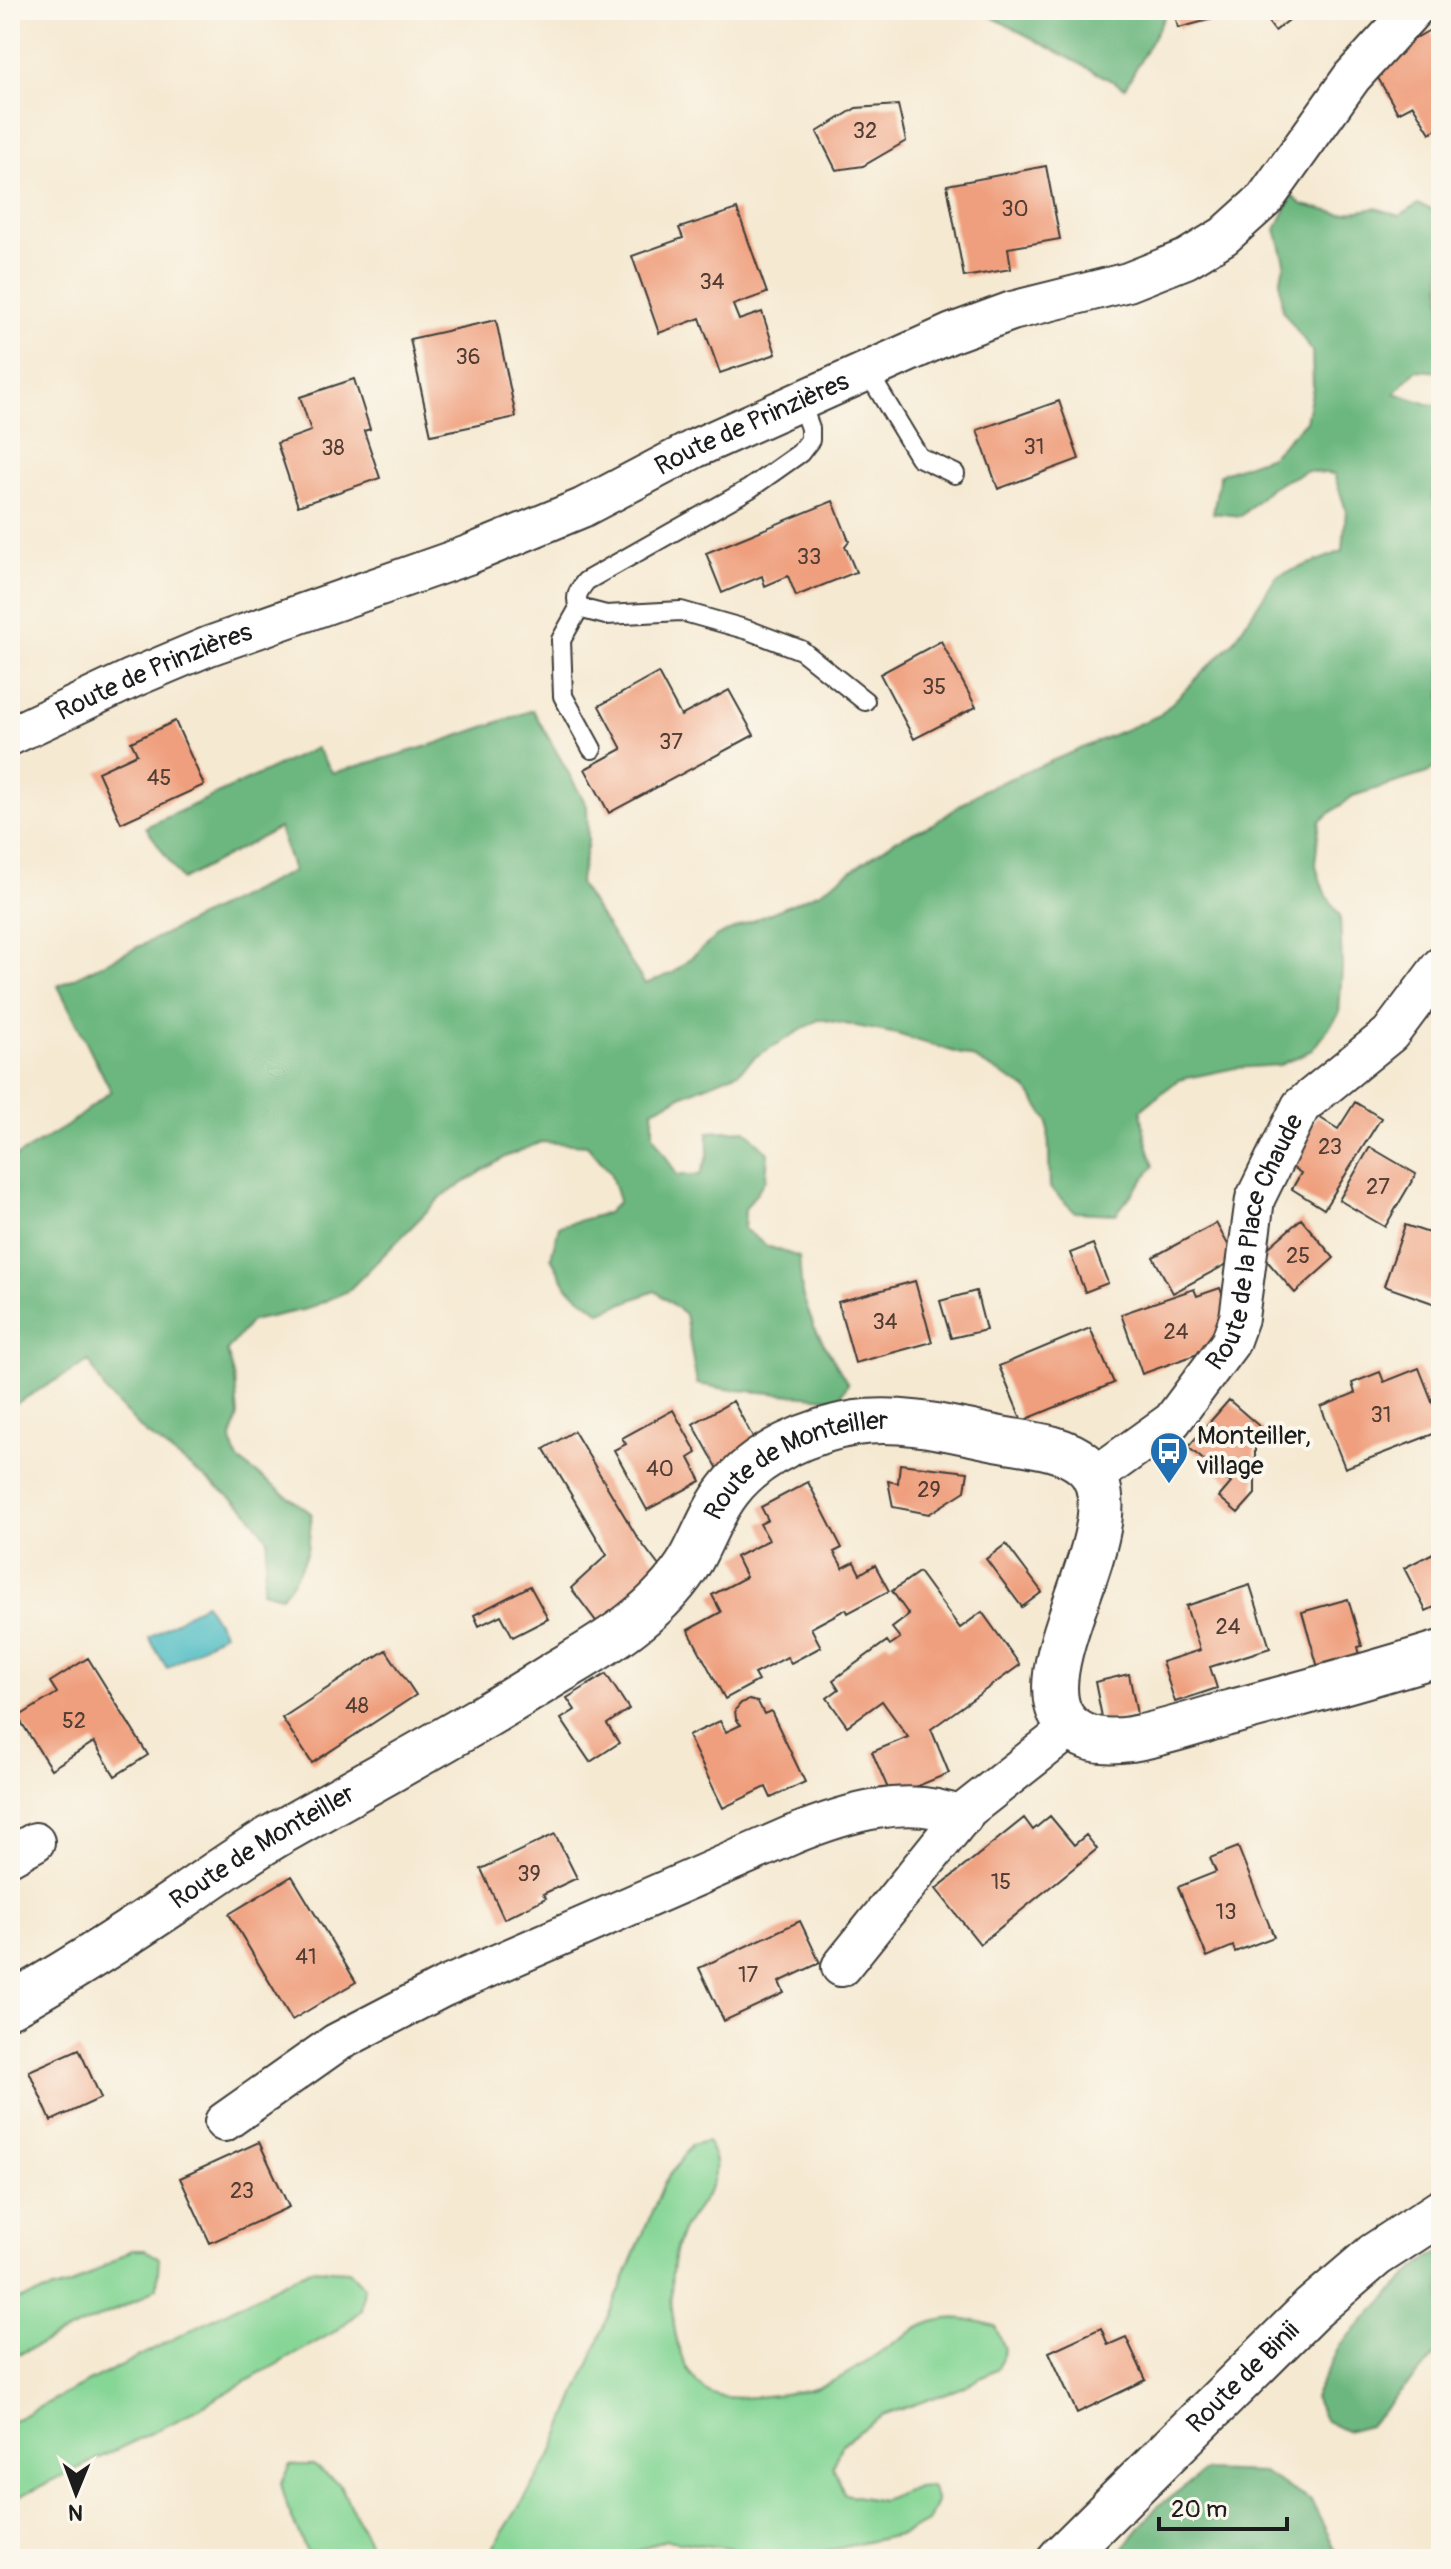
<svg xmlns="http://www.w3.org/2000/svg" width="1451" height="2569" viewBox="0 0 1451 2569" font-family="Pangolin,sans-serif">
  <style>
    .green { fill: #86d696; stroke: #517959; stroke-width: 2 }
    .forest { fill: #6cb77f; stroke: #446a4e; stroke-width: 2 }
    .water { fill: #4cbbc3; stroke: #346c70; stroke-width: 2 }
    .building { fill: #ef9f7d }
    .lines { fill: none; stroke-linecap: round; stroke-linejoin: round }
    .service-casing { stroke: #3d3b37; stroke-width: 22 }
    .minor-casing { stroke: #3d3b37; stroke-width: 42 }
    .tertiary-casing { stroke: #3d3b37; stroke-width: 48 }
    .service { stroke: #fff; stroke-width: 18 }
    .minor { stroke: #fff; stroke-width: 38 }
    .tertiary { stroke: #fff; stroke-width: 44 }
    .labels { text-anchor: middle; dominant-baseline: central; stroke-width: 8; stroke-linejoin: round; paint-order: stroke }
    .number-label { font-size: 22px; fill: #513d34 }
    .street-label { font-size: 26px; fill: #1c1c1c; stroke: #fbf7ec }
    .poi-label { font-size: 26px; fill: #1c1c1c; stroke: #fbf7ec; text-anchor: start }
  </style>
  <rect width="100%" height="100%" fill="#fbf7ec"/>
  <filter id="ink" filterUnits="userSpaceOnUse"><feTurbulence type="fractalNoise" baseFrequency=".0125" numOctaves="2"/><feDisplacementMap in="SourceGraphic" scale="16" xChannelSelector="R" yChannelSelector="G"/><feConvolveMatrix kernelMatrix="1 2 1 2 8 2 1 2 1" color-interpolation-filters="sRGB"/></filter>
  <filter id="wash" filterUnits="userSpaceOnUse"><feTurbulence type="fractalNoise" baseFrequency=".006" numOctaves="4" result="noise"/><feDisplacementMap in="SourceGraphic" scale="32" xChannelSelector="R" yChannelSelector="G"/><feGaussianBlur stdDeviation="1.8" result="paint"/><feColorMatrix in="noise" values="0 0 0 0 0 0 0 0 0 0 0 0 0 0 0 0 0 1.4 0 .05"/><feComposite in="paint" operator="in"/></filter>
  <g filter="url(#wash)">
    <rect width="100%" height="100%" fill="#f5e9d2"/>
    <path class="green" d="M707,2141C734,2186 688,2206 677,2244C668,2278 670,2312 678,2346C683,2365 697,2391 718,2396C742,2401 809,2393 831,2382C864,2367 892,2340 925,2325C949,2314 971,2319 995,2326L1005,2349L998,2369L961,2388L882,2416L843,2443L833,2466L844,2494L882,2501L917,2487L931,2486L937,2502L928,2522L903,2534L817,2553L771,2554L665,2540L618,2559H486L551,2456L664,2183L692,2145Z
      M132,2250H145L159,2258L157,2287L137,2300L10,2358V2302L71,2285Z
      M310,2269L349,2271L364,2287L361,2310L336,2331L172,2423L10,2501V2422Z
      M290,2465H313L340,2485L377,2559H310L288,2510L281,2483Z"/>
    <path class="forest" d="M979,10H1165L1164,18L1125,88Z
      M1292,196L1303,205L1341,214L1376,208L1400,216L1418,204L1441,213V372L1416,370L1395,393L1428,404L1441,406V455L1432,496L1441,516V763L1427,773L1353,796L1320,821L1315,863L1324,891L1340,916L1342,968L1339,1014L1312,1050L1280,1065L1235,1068L1178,1080L1141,1110L1145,1137L1154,1166L1116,1214L1075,1212L1050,1188L1048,1121L1027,1089L971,1057L897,1034L820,1019L755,1057L739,1072L683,1095L653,1110V1135L677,1175H700L708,1156V1132L746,1130L768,1153L766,1179L745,1209L744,1229L767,1246L799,1257L802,1294L814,1327L848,1384L838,1399L726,1389L697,1384L685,1314L655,1291L600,1312L567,1287L551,1257L559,1226L607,1213L619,1201L610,1172L587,1145L541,1142L505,1157L440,1198L348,1291L307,1309L251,1321L227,1351L235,1379L238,1416L231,1440L238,1460L311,1513C311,1549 304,1569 281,1596L262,1591L268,1539L245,1508L144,1432L106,1392L89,1361L10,1407V1160L67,1126L111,1091L58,986L293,871L279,828L182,880L146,827L316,748L333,773L432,745L533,710L587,806L588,842L579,884L645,984L673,973L717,936L820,892L896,840L933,824L983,790L1160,715L1233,642L1277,576L1343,551L1346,510L1334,474L1306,471L1271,487L1241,516L1213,513L1220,474L1271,456L1306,421L1313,387L1312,351L1282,310L1280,281L1285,262L1276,229Z
      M1441,2251V2350L1369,2425L1346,2431L1324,2420L1314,2397L1340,2345L1420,2264Z
      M1205,2471L1263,2473L1311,2501L1337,2552L1335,2559H1114L1156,2508Z"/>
    <path class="water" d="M205,1603L224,1633L167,1668L149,1638Z"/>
    <g id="blocks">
      <path class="building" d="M1174,10H1231L1232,14L1178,28Z
        M1259,10H1296L1298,13L1275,31Z
        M1430,30L1436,41L1441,38V79L1437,82L1441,89V126L1430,133L1413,105L1398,113L1370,64Z
        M898,105L906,141L863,166L836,170L817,132L856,108Z
        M1046,166L1060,239L1008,248L1011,269L964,277L947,185Z
        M737,209L767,293L733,305L739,320L762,312L776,354L720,373L700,318L659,333L632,256L683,238L679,228Z
        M496,320L516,417L431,435L410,339Z
        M354,379L370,429L364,431L380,478L298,506L277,443L311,431L300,397Z
        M1059,401L1079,459L998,489L977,430Z
        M833,501L849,541L845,546L856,572L796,596L788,576L765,586L762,576L722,593L706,553Z
        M941,641L976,707L914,739L880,674Z
        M658,673L681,716L729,690L754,735L609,813L585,769L622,749L599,706Z
        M175,721L204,785L121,823L98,772L137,754L131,742Z
        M1355,1102L1381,1118L1324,1209L1292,1189L1301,1173L1287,1164L1317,1116L1338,1129Z
        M1370,1147L1416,1174L1385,1227L1339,1200Z
        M1301,1219L1334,1258L1295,1293L1261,1254Z
        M1216,1223L1236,1259L1173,1293L1153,1257Z
        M1405,1225L1441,1237V1306L1384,1286Z
        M1093,1244L1108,1283L1085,1292L1070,1253Z
        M915,1281L932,1342L855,1363L838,1302Z
        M1220,1288L1232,1323L1217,1347L1142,1374L1121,1314L1194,1289L1197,1296Z
        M976,1291L986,1330L951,1338L940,1301Z
        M1090,1328L1114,1383L1022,1421L999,1366Z
        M1419,1368L1441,1424V1431L1345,1468L1321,1407L1355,1393L1352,1383L1380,1372L1384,1382Z
        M1229,1400L1267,1433L1255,1447V1494L1238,1513L1219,1497L1231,1483L1188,1447Z
        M733,1401L758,1447L718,1469L693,1424Z
        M673,1410L697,1453L689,1458L701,1481L647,1510L614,1450L626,1444L622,1438Z
        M574,1431L637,1537L662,1570L599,1625L571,1588L607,1555L544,1449Z
        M900,1464L968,1472L965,1491L929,1514L893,1507L888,1481L898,1483Z
        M808,1482L842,1548L834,1552L843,1568L854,1562L860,1574L875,1565L889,1591L848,1613L846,1609L811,1628L821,1647L791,1663L787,1657L754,1674L758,1681L725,1699L688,1630L721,1612L712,1595L746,1577L736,1557L769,1540L760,1524L768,1520L761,1507Z
        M1006,1544L1042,1592L1022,1607L986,1559Z
        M1441,1549V1604L1426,1611L1404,1568Z
        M919,1572L960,1628L982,1612L1020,1665L931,1729L949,1773L899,1794L889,1791L872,1752L908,1737L882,1701L847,1726L827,1698L839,1689L833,1680L887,1641L890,1645L900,1638L892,1628L909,1615L892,1591Z
        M1250,1585L1270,1648L1210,1667L1217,1688L1175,1702L1162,1662L1200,1650L1186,1606Z
        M530,1586L548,1619L513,1637L501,1615L479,1626L474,1615Z
        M1348,1599L1362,1646L1358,1647L1361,1659L1319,1671L1302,1612Z
        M386,1650L416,1695L312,1763L282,1718Z
        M88,1658L148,1755L115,1776L94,1742L51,1769L18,1717L57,1693L50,1682Z
        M606,1674L629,1709L607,1724L619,1743L590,1762L561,1719L575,1710L567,1698Z
        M1129,1674L1137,1714L1103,1722L1095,1682Z
        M749,1700L758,1702L764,1714L771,1711L805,1782L771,1798L766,1787L723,1808L688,1736L720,1721L726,1732L741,1725L736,1719L735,1710L741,1703Z
        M1050,1816L1074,1845L1086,1835L1097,1849L980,1944L936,1889L1024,1818L1033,1830Z
        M555,1834L577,1878L543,1894L546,1898L504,1919L481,1869Z
        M1238,1847L1274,1937L1235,1952L1233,1946L1207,1957L1178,1887L1216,1872L1210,1858Z
        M292,1876L356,1982L292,2020L229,1914Z
        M800,1921L820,1963L779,1982L784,1993L724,2021L699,1968Z
        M79,2049L101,2098L51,2121L29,2071Z
        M259,2142L289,2207L210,2243L180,2178Z
        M1101,2328L1108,2345L1126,2337L1146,2380L1077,2413L1049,2352Z"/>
    </g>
  </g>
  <g filter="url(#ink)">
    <use href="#blocks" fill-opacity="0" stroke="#3d3b37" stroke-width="2"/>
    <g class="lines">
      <defs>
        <path id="service" d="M870,369L875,384L919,457L955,474
          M800,401L810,428V440L800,453L749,489L586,581C579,590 574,596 579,608L606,615L681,611L748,630L801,650L865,701
          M579,608L561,640L563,696L592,749"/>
        <g id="minor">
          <path id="s1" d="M10,736L133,678L209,646L468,555L582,508L696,448L952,333L1012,311L1128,282L1186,259L1224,236L1265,199L1352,77L1413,10"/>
          <path id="s2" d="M1094,1477L1172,1421L1230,1343L1239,1318L1255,1199L1301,1106L1390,1034L1441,966"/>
          <path d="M10,1856L35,1842"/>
          <path d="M841,1967L968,1809L1072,1727"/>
          <path d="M224,2122L336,2043L444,1987L792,1835C844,1814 907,1793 963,1817"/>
        </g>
        <g id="tertiary">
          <path id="s3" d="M10,2005C67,1973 121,1938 175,1902C213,1876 250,1849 290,1827C377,1777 466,1730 551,1676C579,1659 608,1643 633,1623C656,1605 677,1584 692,1558C704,1536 713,1510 729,1490C757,1453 811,1430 856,1423C903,1416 955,1430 1001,1439C1028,1444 1062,1446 1084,1464C1149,1519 995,1695 1083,1735C1097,1742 1115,1741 1131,1739C1162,1734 1194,1723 1225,1714C1297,1695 1369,1675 1441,1653"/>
          <path id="s4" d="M1060,2559L1312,2309L1375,2255L1441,2212"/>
        </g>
      </defs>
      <use href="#service" class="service-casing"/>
      <use href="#minor" class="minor-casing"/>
      <use href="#tertiary" class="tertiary-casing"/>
      <use href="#service" class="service"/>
      <use href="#minor" class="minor"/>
      <use href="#tertiary" class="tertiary"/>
    </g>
  </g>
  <defs>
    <symbol id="bus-pin" viewBox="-11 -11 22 30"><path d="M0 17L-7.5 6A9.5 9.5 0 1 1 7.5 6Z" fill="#1f6fb2" stroke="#fbf7ec"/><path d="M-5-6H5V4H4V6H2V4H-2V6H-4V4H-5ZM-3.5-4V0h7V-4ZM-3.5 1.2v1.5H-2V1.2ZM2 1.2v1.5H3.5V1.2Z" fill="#fff"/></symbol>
  </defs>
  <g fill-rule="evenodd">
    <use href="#bus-pin" x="1147" y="1429" width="44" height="60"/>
  </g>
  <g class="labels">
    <g class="number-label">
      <text x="865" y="131">32</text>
      <text x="1015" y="209">30</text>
      <text x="712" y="282">34</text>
      <text x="468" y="357">36</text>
      <text x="1034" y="447">31</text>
      <text x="333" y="448">38</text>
      <text x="809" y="557">33</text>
      <text x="934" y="687">35</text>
      <text x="671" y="742">37</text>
      <text x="159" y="778">45</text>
      <text x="1330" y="1147">23</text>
      <text x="1378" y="1187">27</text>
      <text x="1298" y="1256">25</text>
      <text x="885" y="1322">34</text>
      <text x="1176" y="1332">24</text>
      <text x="1381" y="1415">31</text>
      <text x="660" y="1469">40</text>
      <text x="929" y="1490">29</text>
      <text x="1228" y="1627">24</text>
      <text x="357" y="1706">48</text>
      <text x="74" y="1721">52</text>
      <text x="529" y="1874">39</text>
      <text x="1001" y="1882">15</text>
      <text x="1226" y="1912">13</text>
      <text x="306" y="1957">41</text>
      <text x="748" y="1975">17</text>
      <text x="242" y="2191">23</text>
    </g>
    <g class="street-label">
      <text stroke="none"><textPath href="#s1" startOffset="806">Route de Prinzières</textPath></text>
      <text stroke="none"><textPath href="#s1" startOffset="158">Route de Prinzières</textPath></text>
      <text stroke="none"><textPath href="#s2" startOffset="298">Route de la Place Chaude</textPath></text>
      <text stroke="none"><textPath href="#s3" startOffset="970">Route de Monteiller</textPath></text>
      <text stroke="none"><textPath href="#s3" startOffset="298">Route de Monteiller</textPath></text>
      <text stroke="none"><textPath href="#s4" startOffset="258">Route de Binii</textPath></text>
    </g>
    <g class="poi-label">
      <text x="1197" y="1436">Monteiller,<tspan x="1197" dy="30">village</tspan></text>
    </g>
  </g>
  <rect width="1451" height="2569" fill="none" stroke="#fbf7ec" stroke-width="40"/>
  <g transform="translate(76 2493) rotate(181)" stroke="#fbf7ec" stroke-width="6" paint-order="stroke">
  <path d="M0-6L14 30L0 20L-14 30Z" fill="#1c1c1c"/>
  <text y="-12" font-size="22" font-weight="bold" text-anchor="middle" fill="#1c1c1c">N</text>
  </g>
  <path d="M1159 2517v12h128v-12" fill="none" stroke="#1c1c1c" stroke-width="4"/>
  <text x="1171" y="2517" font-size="24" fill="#1c1c1c" stroke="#fbf7ec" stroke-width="6" paint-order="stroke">20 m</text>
</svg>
